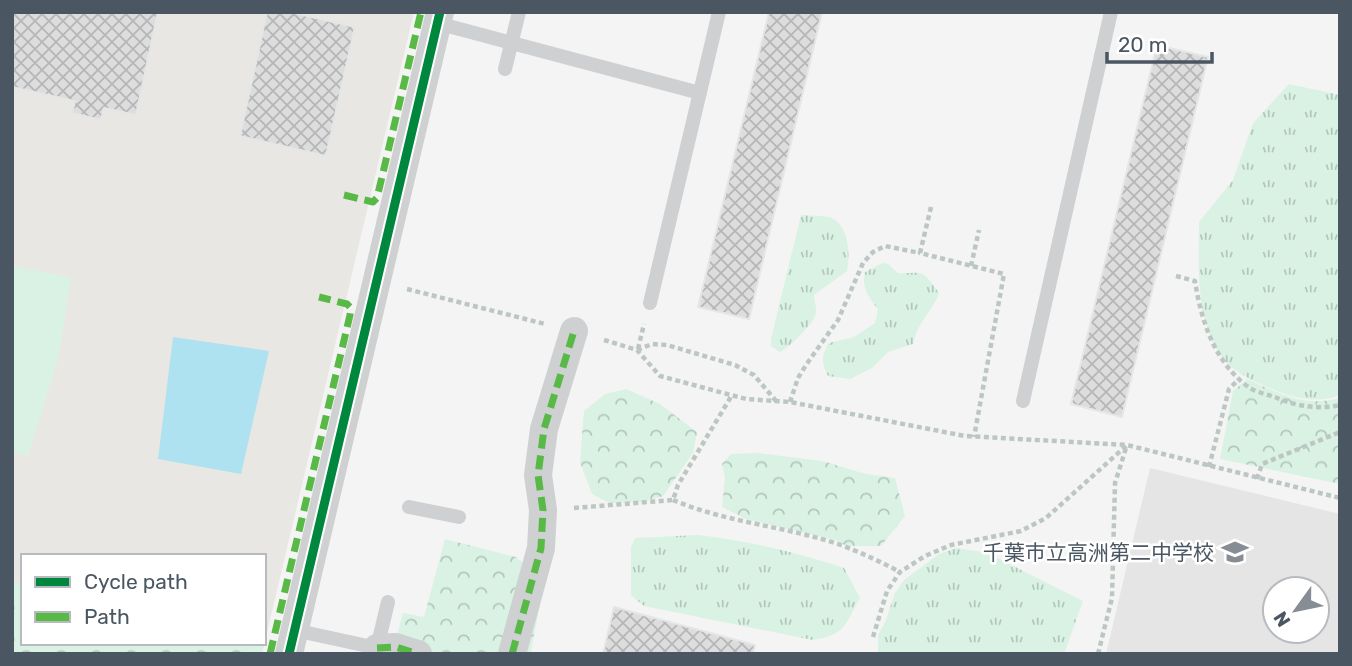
<svg xmlns="http://www.w3.org/2000/svg" width="1352" height="666" viewBox="0 0 1352 666" font-family="Rubik,'Noto Sans JP',sans-serif">
  <style>
    .commercial { fill: #e8e7e3 }
    .education { fill: #e6e5e6; fill-rule: evenodd }
    .grass { fill: url(#grass-tufts) }
    .park { fill: url(#park-crowns) }
    .pitch { fill: #d9f2e3 }
    .water { fill: #aee2f0 }
    .building { fill: url(#building-cross-hatch); stroke: #e5e6e7; stroke-width: 2 }
    .lines { fill: none; stroke-linecap: round; stroke-linejoin: round }
    .path { stroke: #bcc7c4; stroke-width: 4.5; stroke-dasharray: 5 3.5; stroke-linecap: butt }
    .lane { stroke: #ced0d2; stroke-width: 14 }
    .street { stroke: #ced0d2; stroke-width: 28 }
    .quiet { stroke: #58b947; stroke-width: 7; stroke-dasharray: 14 7; stroke-linecap: butt }
    .cycleway-casing { stroke: #fff; stroke-width: 13 }
    .cycleway { stroke: #00873e; stroke-width: 9 }
    .labels { text-anchor: middle; dominant-baseline: central; stroke-width: 5; stroke-linejoin: round; paint-order: stroke }
    .poi-label { font-size: 21px; fill: #4a5661; stroke: #fff; text-anchor: end }
  </style>
  <defs>
    <pattern id="grass-tufts" width="24" height="20" patternUnits="userSpaceOnUse" patternTransform="scale(1.75)"><rect width="24" height="20" fill="#d9f2e3"/><path d="M3 7l-1-3M5 7V3M7 7l1-3M15 17l-1-3M17 17v-4M19 17l1-3" fill="none" stroke="#b2c7bb"/></pattern>
    <pattern id="park-crowns" width="20" height="18" patternUnits="userSpaceOnUse" patternTransform="scale(1.75)"><rect width="20" height="18" fill="#d9f2e3"/><path d="M2 6a3 3 0 1 1 6 0M12 15a3 3 0 1 1 6 0" fill="none" stroke="#b2c7bb"/></pattern>
    <pattern id="building-cross-hatch" width="8" height="8" patternUnits="userSpaceOnUse" patternTransform="scale(1.75)"><rect width="8" height="8" fill="#ddddde"/><path d="M0 0l8 8M0 8l8-8" fill="none" stroke="#b5b6b7"/></pattern>
  </defs>
  <rect width="100%" height="100%" fill="#f4f4f4"/>
  <path class="commercial" d="M12,12H414L265,641L264,556H23V584L12,582Z"/>
  <path class="education" d="M1150,468L1340,514V654H1106ZM1275,589H1317V631H1275Z"/>
  <path class="grass" d="M1289,84L1340,95V395C1318,404 1293,398 1272,389C1258,383 1237,374 1226,362C1194,325 1199,267 1199,222L1233,180L1253,123Z
    M801,215C810,216 821,215 829,217C850,224 850,255 847,271L814,295C814,302 817,307 816,313C816,321 788,349 780,352L771,346V339Z
    M882,263L888,264L898,273C925,274 920,267 939,293C932,313 917,322 913,344L888,352L872,368L850,379L828,376C821,363 821,356 829,343L854,337L875,323L878,310C869,297 861,288 865,272Z
    M699,535C749,541 796,552 844,568L860,598C845,624 846,635 813,640L644,606L631,595V547L635,538Z
    M957,548L988,553L1083,601L1064,654H878V635L886,620L895,593L904,580L939,554Z"/>
  <path class="park" d="M1247,379C1279,393 1304,408 1340,398V484L1220,459L1233,391Z
    M626,389L660,404L697,432L693,453L663,496L643,502L609,503L592,494L580,462L584,411L605,394Z
    M759,453L822,461L866,474L895,478L905,516L881,546H847L835,540L746,519L722,507L725,477L722,464L731,454Z
    M445,539L516,557L544,583L531,651L532,654H392L403,613L424,617Z
    M12,582L23,584V643H264V641H265L262,654H12Z"/>
  <path class="pitch" d="M12,266L71,277L59,355L28,456L12,451Z"/>
  <path class="water" d="M173,337L269,351L241,474L158,459Z"/>
  <path class="building" d="M12,12H158L136,115L104,108L101,120L72,113L75,101L12,87Z
    M267,12H290L355,27L326,156L240,136Z
    M769,12H822L749,319L698,307Z
    M1157,45L1208,57L1122,417L1071,404Z
    M614,607L755,645L753,654H603Z"/>
  <g class="lines">
    <path class="path" d="M931,207L920,253L1004,274L974,437
      M971,266L979,230
      M1176,276L1195,281C1201,320 1214,361 1247,386C1254,392 1267,394 1277,398C1296,406 1319,410 1340,405
      M407,289L545,324
      M604,340L637,350L660,376L746,399L790,402L965,436L1127,445L1340,498
      M638,349L644,324
      M637,350L652,344L667,345L735,365L754,375L776,401
      M790,402L798,378L806,365L838,320L863,263L873,252L885,246L920,253
      M1209,467L1229,389L1239,379
      M1257,479L1262,464L1340,432
      M673,500C725,522 782,526 835,543C858,551 879,561 900,572
      M574,508L673,500L678,485L732,395
      M873,637L887,591L900,572L925,556L951,545L1021,531L1046,518L1126,446
      M1098,654L1112,598L1115,483L1126,448"/>
    <path class="lane" d="M437,23L700,93
      M505,69L519,12
      M650,303L719,12
      M1023,401L1111,12
      M409,507L459,517
      M294,630L377,648
      M376,652L388,602"/>
    <path class="street" d="M377,648L396,647L418,654
      M289,654L440,12
      M512,654L541,548L543,510L538,475L544,429L574,331"/>
    <path class="quiet" d="M344,195L373,202L377,198L421,12
      M377,648L396,647L418,654
      M270,654L350,315L351,308L347,304L319,297
      M512,654L541,548L543,510L538,475L544,429L574,331"/>
    <defs>
      <path id="cycleway" d="M289,654L440,12"/>
    </defs>
    <use href="#cycleway" class="cycleway-casing"/>
    <use href="#cycleway" class="cycleway"/>
  </g>
  <defs>
    <symbol id="school-bare" viewBox="-9 -9 18 18"><path d="M0-5L7-2L0 1L-7-2ZM-4 1L0 2.5L4 1V4Q0 6-4 4Z" fill="#868d94" stroke="#fff" stroke-width="2.5" paint-order="stroke"/></symbol>
  </defs>
  <g fill-rule="evenodd">
    <use href="#school-bare" x="1216" y="533" width="38" height="38"/>
  </g>
  <g class="labels">
    <g class="poi-label">
      <text x="1214" y="552">千葉市立高洲第二中学校</text>
    </g>
  </g>
  <rect width="1352" height="666" fill="none" stroke="#4a5661" stroke-width="28"/>
  <rect x="21" y="554" width="245" height="91" fill="#ffffff" stroke="#b7bbc0" stroke-width="2"/>
  <rect x="35" y="577" width="35" height="10" fill="#00873e" stroke="#b7bbc0" stroke-width="2"/>
  <text x="84" y="589" font-size="21" fill="#4a5661">Cycle path</text>
  <rect x="35" y="612" width="35" height="10" fill="#58b947" stroke="#b7bbc0" stroke-width="2"/>
  <text x="84" y="624" font-size="21" fill="#4a5661">Path</text>
  <g transform="translate(1296 610) rotate(237)"><circle r="33" fill="#ffffff" stroke="#b7bbc0" stroke-width="2"/>
  <path d="M0-5L12 26L0 18L-12 26Z" fill="#868d94"/>
  <text y="-10" font-size="19" font-weight="bold" text-anchor="middle" fill="#4a5661">N</text>
  </g>
  <path d="M1107 52v10h105v-10" fill="none" stroke="#4a5661" stroke-width="3.5"/>
  <text x="1118" y="52" font-size="21" fill="#4a5661" stroke="#ffffff" stroke-width="5" paint-order="stroke">20 m</text>
</svg>
